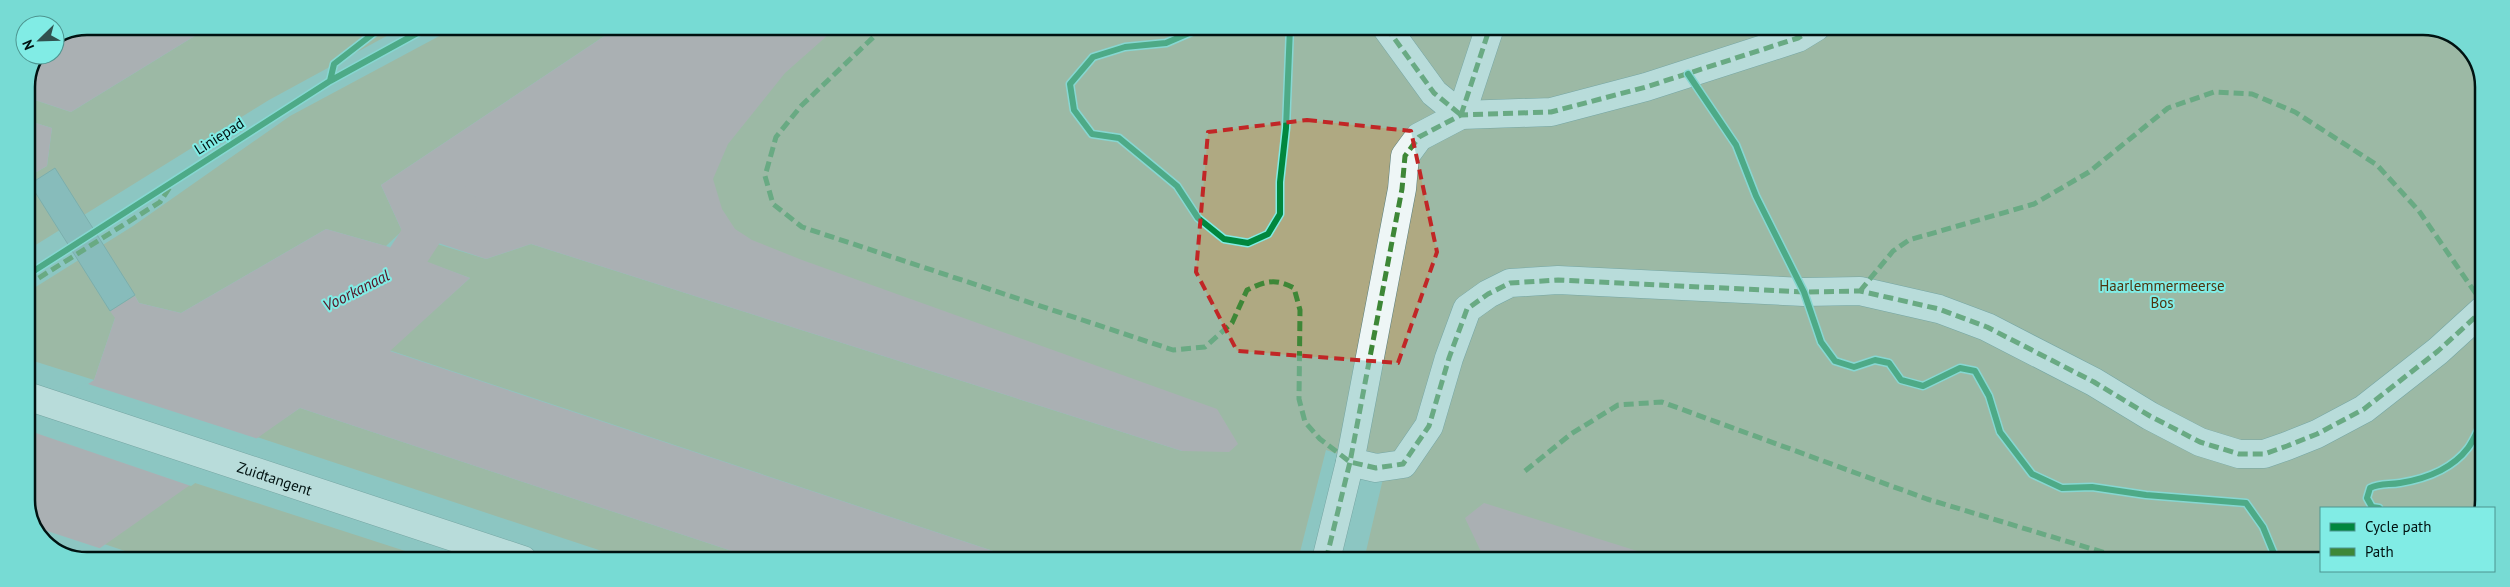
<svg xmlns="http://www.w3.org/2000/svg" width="2510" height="587" viewBox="0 0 2510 587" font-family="'PT Sans',sans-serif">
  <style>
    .green { fill: #afa982 }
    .water { fill: #ce96a1 }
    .pier { fill: #8cc6c2 }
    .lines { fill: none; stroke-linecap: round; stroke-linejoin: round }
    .canal { stroke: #ce96a1; stroke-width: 39 }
    .building { fill: #82b0b2; stroke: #669090 }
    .minor-casing { stroke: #587d7b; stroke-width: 29 }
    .minor { stroke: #eef6f6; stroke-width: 28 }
    .quiet { stroke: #3e8737; stroke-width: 5; stroke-dasharray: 10 5; stroke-linecap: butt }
    .cycleway-casing { stroke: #81ece5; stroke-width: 9 }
    .cycleway { stroke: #00873e; stroke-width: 6 }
    .marked { fill: none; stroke: #c12626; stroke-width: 4; stroke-dasharray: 10 6; stroke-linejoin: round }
    .labels { text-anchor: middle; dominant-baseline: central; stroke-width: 4; stroke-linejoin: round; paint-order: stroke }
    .street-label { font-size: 15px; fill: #001211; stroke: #81ece5 }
    .park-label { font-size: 15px; fill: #4f340f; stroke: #81ece5 }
    .water-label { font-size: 16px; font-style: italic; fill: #561425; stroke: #81ece5 }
    .rim { fill: none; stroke: #001211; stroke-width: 2.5 }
  </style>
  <rect width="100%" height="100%" fill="#8cc6c2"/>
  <path class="green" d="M211,26H405L269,100L26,251V178L47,166L52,128L26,120V97L71,112Z
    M458,26L618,27L381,185L402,231L386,246L326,229L181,313L139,303L135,296L115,318L94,380L27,359L26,293L133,226L290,116Z
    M801,27H2435L2469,47L2484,82L2483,508H2321V561L1665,560L1484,557L1492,560H1364L1385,470L1326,450L1298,560H1020L389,350L470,278L421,260L434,243L486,259L531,244L1182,451L1237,444L1220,415L638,222Z
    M300,408L759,560H629L257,437Z
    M192,482L433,560H152L104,544Z"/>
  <path class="water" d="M89,26H211L71,112L26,97V86L39,55H55V41L68,40Z
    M618,27H837L785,73L728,144L713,179L722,209L735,229L752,240L802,260L1217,409L1238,444L1229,452L1182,451L531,244L486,259L402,231L381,185Z
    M26,120L52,128L47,166L26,178Z
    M326,229L386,246L470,278L390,351L1020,560H759L300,408L83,560H75L41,540L27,508V425L94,380L115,318L110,311L135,296L139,303L181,313Z
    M1484,503L1666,560H1492L1484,558L1465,518Z"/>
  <path class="pier" d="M85,383L258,439L191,486L27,430V422Z
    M35,527L102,549L87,560H75L41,540Z"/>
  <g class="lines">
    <path class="canal" d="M367,285L400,268L436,213L457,204"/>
  </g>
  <path class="building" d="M55,168L135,295L110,311L30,184Z"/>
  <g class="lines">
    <defs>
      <g id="minor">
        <path d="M1386,27L1434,93L1461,115"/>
        <path d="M1461,115L1490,27"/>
        <path id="s1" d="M27,396L523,560"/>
        <path d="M1350,462L1376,468L1403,464L1429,426L1449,358L1467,309L1488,294L1510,283L1558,280L1804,292L1860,291L1939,309L1987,327L2094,382L2150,416L2200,442L2239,454H2264L2287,446L2317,434L2364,409L2438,351L2483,310"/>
        <path d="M1326,560L1350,462L1402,189L1405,156L1419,137L1461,115L1551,112L1646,87L1798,38L1816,27"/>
      </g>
    </defs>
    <use href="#minor" class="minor-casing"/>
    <use href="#minor" class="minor"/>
    <path class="quiet" d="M884,27L801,106L776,137L765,176L773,204L802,227L1173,350L1205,347L1232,323L1247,290C1266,281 1275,278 1294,288L1300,310L1299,399L1305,422L1320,439L1350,462L1376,468L1403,464L1429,426L1449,358L1467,309L1488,294L1510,283L1558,280L1804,292L1860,291L1939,309L1987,327L2094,382L2150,416L2200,442L2239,454H2264L2287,446L2317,434L2364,409L2438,351L2483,310
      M1386,27L1434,93L1461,115
      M1461,115L1490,27
      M26,286L160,202L170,187
      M1860,291L1893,251L1909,240L2034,204L2089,172L2168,108L2214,92L2252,94L2295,112L2377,165L2419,211L2483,304
      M1525,471L1571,434L1618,405L1662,402L1927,499L2132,561
      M1326,560L1350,462L1402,189L1405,156L1419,137L1461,115L1551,112L1646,87L1798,38L1816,27"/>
    <defs>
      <path id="cycleway" d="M1203,27L1166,43L1125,47L1093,57L1070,84L1074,110L1092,134L1119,138L1159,171L1177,186L1198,218L1224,239L1248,243L1268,234L1280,214V182L1286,128L1290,27
        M1688,74L1736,145L1756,196L1804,292L1821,342L1835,361L1854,367L1875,360L1889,363L1901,380L1923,386L1960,368L1975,371L1989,396L2000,432L2032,474L2062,488L2092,487L2146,495L2246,503L2263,527L2277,561
        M330,81L334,64L383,26
        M26,276L330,81L430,26
        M2379,508L2372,507L2367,498L2370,488C2380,483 2389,485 2400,483C2425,479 2452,469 2468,448C2474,440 2478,429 2483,420"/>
    </defs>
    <use href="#cycleway" class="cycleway-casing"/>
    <use href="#cycleway" class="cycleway"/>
  </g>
  <path d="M0 0H2510V587H0ZM1307,120L1411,131L1437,252L1398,363L1237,351L1196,272L1208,132Z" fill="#8cc6c2" fill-opacity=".55" fill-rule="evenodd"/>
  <path class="marked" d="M1307,120L1411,131L1437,252L1398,363L1237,351L1196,272L1208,132Z"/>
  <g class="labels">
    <g class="street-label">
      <text transform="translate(219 136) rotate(-32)">Liniepad</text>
      <text stroke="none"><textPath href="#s1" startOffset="261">Zuidtangent</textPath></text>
    </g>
    <g class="park-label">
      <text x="2162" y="285">Haarlemmermeerse<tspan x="2162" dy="17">Bos</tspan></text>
    </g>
    <g class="water-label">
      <text transform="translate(356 290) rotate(-27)">Voorkanaal</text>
    </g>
  </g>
  <path d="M0 0H2510V587H0ZM87 35H2423A52 52 0 0 1 2475 87V500A52 52 0 0 1 2423 552H87A52 52 0 0 1 35 500V87A52 52 0 0 1 87 35Z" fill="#77dbd4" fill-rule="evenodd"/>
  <path class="rim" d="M87 35H2423A52 52 0 0 1 2475 87V500A52 52 0 0 1 2423 552H87A52 52 0 0 1 35 500V87A52 52 0 0 1 87 35Z"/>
  <rect x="2320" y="507" width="175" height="65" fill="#81ece5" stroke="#4d9590"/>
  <rect x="2330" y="523" width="25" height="8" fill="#00873e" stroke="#4d9590"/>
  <text x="2365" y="532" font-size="15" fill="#001211">Cycle path</text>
  <rect x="2330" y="548" width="25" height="8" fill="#3e8737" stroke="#4d9590"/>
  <text x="2365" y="557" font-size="15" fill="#001211">Path</text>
  <g transform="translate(40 40) rotate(247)"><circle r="24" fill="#81ece5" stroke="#4d9590"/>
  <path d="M0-4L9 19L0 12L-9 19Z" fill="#31514f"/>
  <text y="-8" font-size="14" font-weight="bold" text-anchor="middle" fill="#001211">N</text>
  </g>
</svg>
